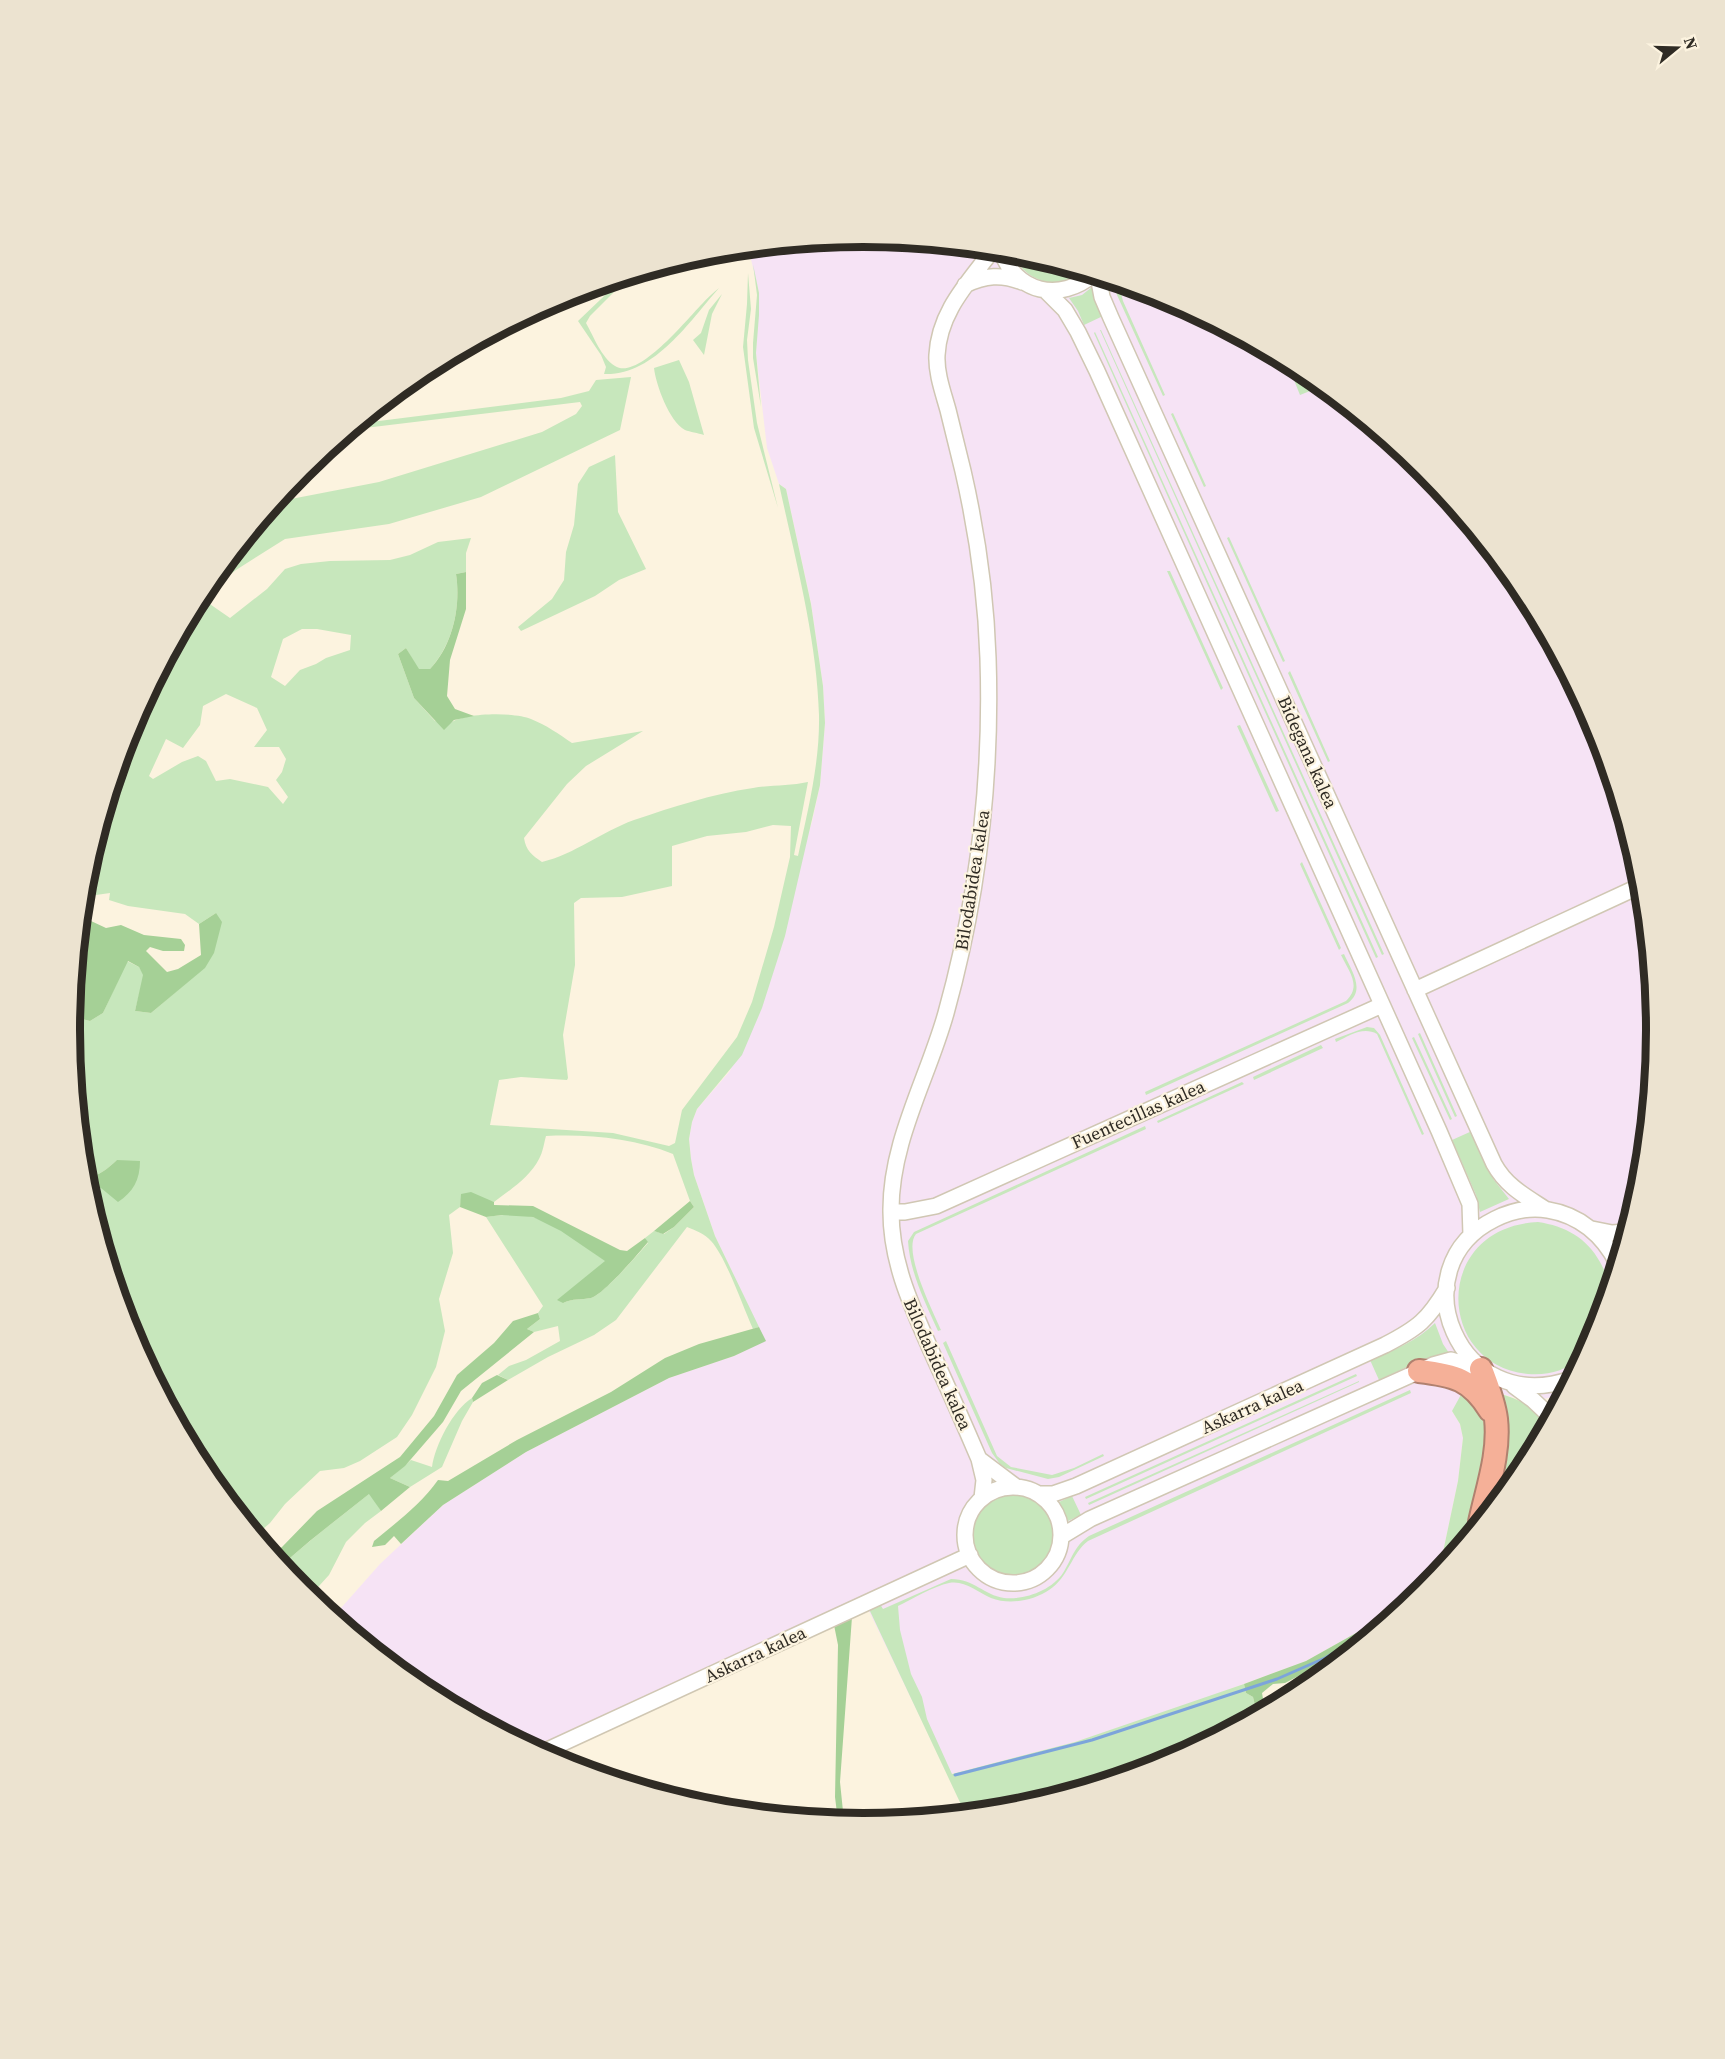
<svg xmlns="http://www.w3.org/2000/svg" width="1725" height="2059" viewBox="0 0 1725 2059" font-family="'Source Serif 4',serif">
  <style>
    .industrial { fill: #f6e3f5 }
    .green { fill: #c7e7bc; fill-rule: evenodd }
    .forest { fill: #a5d096 }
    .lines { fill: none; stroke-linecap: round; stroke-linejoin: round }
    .stream { stroke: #7ca4db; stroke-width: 3 }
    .minor-casing { stroke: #d0c7b3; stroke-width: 18 }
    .highway-casing { stroke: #b0816f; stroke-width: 26 }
    .minor { stroke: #fff; stroke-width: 15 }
    .highway { stroke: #f5b098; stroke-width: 22 }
    .labels { text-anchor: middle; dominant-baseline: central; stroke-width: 4.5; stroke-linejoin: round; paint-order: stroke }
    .street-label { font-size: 18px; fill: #2f2b24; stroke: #fcf3df }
    .rim { fill: none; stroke: #2f2b24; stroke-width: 8 }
  </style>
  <rect width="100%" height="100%" fill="#fcf3df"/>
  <path class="industrial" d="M863,236L1018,251L1166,297L1304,370L1424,469L1522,589L1596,726L1641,875L1656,1030L1641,1185L1595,1333L1563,1395L1543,1399H1520L1498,1393L1452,1411L1460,1424L1463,1438L1458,1481L1439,1571L1423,1591L1406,1605L1306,1661L1195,1702L1075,1742L948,1775L868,1609L547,1756L421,1689L333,1617L380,1564L443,1505L526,1452L669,1378L734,1356L765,1341L715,1236L694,1175L691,1159L689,1139L692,1122L697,1109L730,1071L812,822L820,785L825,723L823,686L811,603L786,489L779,484L767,448L756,353L759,293L749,251L756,247Z"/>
  <path class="green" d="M1010,251H1018L1083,271C1055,293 1025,281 1010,251Z
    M753,264L759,293V315L756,353L761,407L753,358V343L757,295Z
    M748,273L751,309L747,340L748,360L757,423L778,508L754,428L743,347L747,304Z
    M632,274L590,316L586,323C594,337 601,357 615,366C638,381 687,319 702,304C707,298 713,293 719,288C689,322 654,376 604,374L606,367L601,355L578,321L624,277Z
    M1114,281L1118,282L1123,301L1165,395L1163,396L1117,295Z
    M1092,287L1094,298L1103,316L1084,325L1078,311L1069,298L1082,295Z
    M722,294L712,314L704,355L693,340L701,333L709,310Z
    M1100,330H1101L1384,954L1382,955Z
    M1095,332L1378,957L1376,958L1094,333Z
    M679,360L689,382L704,435C698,433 690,432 685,430C669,421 656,385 654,368Z
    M1286,360L1302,369L1318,381L1310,391L1300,395Z
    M631,377L620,430L481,497L389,524L285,539L236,570L204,595V600L230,618L267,589L285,569L301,564L330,561L390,560L410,555L438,542L471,538L466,553V572L456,574C461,606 453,644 430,669H418L406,648L398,654L414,698L435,721L449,724C463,712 515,712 531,719C546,725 559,734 572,743L643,731L586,766L567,784L524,838C526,851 532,855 542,862C575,854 601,832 634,820C673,807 712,794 753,788C771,785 790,786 808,782L794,855L798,856C808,810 820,762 819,715C817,639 795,558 779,484L786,489L811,604L823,686L825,723L820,785L785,936L762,1008L742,1055L697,1109L692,1122L689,1139L691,1159L694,1175L715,1236L759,1327L753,1329C743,1307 726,1257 711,1241C705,1234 695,1230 687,1227L616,1320L594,1335L548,1357L508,1380L498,1375L509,1366L526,1360L560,1341L558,1326L534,1332L527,1329L540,1319L538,1313L543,1306L486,1217C501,1215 519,1213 533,1217C559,1225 583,1246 606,1261L563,1303C573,1298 581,1300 591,1298C604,1294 638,1254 648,1243L645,1238L654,1231L664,1234L674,1227L694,1207L690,1201L673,1154C634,1138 588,1134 546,1136C544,1143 543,1152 539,1159C530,1177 510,1190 494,1202L462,1194L460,1207L449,1215L453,1253L439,1299L445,1331L436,1367L412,1415L397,1437L360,1461L344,1468L320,1471L285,1504L270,1523L256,1535L203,1470L129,1333L85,1188H101L117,1160C107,1169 97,1178 84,1177L69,1030L70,1016L90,1021L103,1013L127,961L139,967L144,975L135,1011L151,1013L204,968L216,913L199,924L185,914L128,906L109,900L110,893L82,897L84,874L130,726L203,588L267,510L291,499L379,482L542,432L576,414L582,406L580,402L348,430L355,424L561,398L589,391L596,380ZM302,629H317L351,635L350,650L326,658L316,664L300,670L285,686L271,677L283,639ZM226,694L257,708L267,730L254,747H279L286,759L282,772L276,780L288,797L283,804L268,787L230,779L216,781L206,761L198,756L182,762L153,779L149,776L166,739L183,748L200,725L203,706ZM773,825L791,826L790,857L774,927L752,1002L737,1037L682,1110L675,1143L669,1146L613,1133L490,1125L499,1080L521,1077L567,1080L568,1078L563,1035L575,965L574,903L581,898L622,897L672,886V846L707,836L746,832Z
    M1173,413L1206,486L1204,487L1171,414Z
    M615,455L618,512L646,569L619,580L595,596L521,631L518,627L552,599L564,580L566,552L574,525L578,484L589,467Z
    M1229,537L1285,661L1283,662L1227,538Z
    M1167,571H1170L1223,688L1221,690Z
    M1290,671L1330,761L1328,762L1288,673Z
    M1240,725L1279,811L1276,812L1237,726Z
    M1302,862L1341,948L1339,950L1300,864Z
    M1344,954C1351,970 1366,990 1348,1003L1146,1095L1145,1092L1346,1001C1362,986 1349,972 1341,955Z
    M1367,1027L1374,1028L1380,1035L1424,1134L1422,1135L1377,1034C1363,1026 1349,1036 1336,1042L1335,1039Z
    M1420,1033L1457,1116L1455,1117L1418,1034Z
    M1414,1037L1452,1119L1450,1120L1412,1038Z
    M1321,1045L1323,1048L1254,1080L1253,1077Z
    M1242,1082L1244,1084L1158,1123L1157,1121Z
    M1145,1126L1146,1129L916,1234C902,1251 933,1311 941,1330L938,1331C925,1302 910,1273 908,1241L914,1232Z
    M1472,1131L1494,1180L1509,1199L1480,1212L1476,1195L1452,1140Z
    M1538,1222C1565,1226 1587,1238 1600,1262C1604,1269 1609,1280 1609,1288C1609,1298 1603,1309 1600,1319C1589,1355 1569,1377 1528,1374C1435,1365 1432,1227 1538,1222Z
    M1435,1323L1443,1344L1449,1353L1424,1359L1379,1380L1370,1360C1394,1350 1417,1341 1435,1323Z
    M946,1341L997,1456L1011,1467L1052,1475L1074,1468L1103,1454L1104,1456L1059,1477L1048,1479L1006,1468L1000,1464L992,1453L943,1343Z
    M1356,1374L1357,1376L1086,1499L1085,1497Z
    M1359,1381V1382L1089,1505L1088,1503Z
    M1410,1390L1411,1393L1088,1541C1071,1554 1069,1577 1049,1590C1033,1601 1009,1605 991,1598C977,1592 965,1580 949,1583C934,1586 912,1599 898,1606L900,1630L911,1674L922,1697L927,1719L952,1774L1075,1742L1244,1684L1246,1693L1253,1697L1257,1714L1166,1763L1017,1808L965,1813L869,1609L880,1604L883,1609L951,1579C974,1579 984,1595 1004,1598C1024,1600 1051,1591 1063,1573C1072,1559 1074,1546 1089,1536Z
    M1463,1391C1497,1423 1487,1459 1478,1499C1476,1510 1475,1526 1469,1535C1461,1548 1449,1560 1439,1571L1458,1481L1463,1438L1460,1424L1452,1411Z
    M1498,1393C1519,1399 1533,1406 1548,1423L1522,1471L1490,1510Z
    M472,1398L473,1402L462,1421L442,1467L410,1487L390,1478L411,1460L432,1467C435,1445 453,1410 472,1398Z
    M370,1493L381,1511L365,1523L346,1542L329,1575L309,1597L288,1573L290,1558C316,1535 343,1515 370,1493Z
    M973 1535a40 40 0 1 1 80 0a40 40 0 1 1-80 0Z
    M1072,1496L1081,1515L1068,1521L1059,1502Z"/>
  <path class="forest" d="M466,572V609L450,660L447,696L455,709L474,716L454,720L444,730L414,698L398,654L406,648L419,669H430C453,645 461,606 456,574Z
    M216,913L222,922L214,953L205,968L151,1013L135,1011L143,975L139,967L128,961L103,1013L90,1021L70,1016L79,928L91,921L106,928L121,925L144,935L181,939L185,945L184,951H163L150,947L146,951L167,972L178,969L201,955L199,924Z
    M117,1160L140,1161C140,1180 133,1192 118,1202L101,1188H85L84,1177C97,1178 107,1169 117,1160Z
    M471,1192L494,1202V1205L533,1206L620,1250L627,1251L645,1238L648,1242C638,1254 604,1294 591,1298C581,1300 573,1298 563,1303L557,1300L605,1261L561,1231L533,1217L502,1215L486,1217L460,1207L461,1194Z
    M690,1201L694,1207L674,1227L663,1234L654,1231Z
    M538,1313L540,1319L527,1329L534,1332L461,1391L443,1422L405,1466L390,1478L410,1487L381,1511L369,1494C343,1515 316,1535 290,1558L289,1573L303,1592L301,1590L272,1554L282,1547L317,1511L400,1457L434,1416L457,1375L494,1343L513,1321Z
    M759,1327L766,1341L734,1356L669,1378L526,1452L443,1505L401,1544L394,1536L385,1545L372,1547L374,1541C397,1522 421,1504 438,1480L448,1481L517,1440L611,1392L665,1358L699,1344Z
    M497,1375L508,1380L473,1402L472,1398L482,1383Z
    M1406,1605L1353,1648L1285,1683L1273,1684L1262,1693L1265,1710L1257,1714L1253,1697L1246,1693L1244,1684L1306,1661Z
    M852,1617L840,1782L844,1821H838L835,1797L838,1645L834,1625Z"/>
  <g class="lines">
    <path class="stream" d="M955,1775L1092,1740L1277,1679L1325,1658L1381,1625"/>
    <defs>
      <path id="minor" d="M1001,250C1015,293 1060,303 1094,274
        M1098,276L1102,297L1111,318L1494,1164C1506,1186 1525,1196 1545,1209
        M965,285C985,275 1002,274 1022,282
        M1046,291L1065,310L1078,332L1097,371L1439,1131L1470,1204L1471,1235
        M1415,990L1642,885
        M891,1212H905L936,1206L1382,1005
        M1592,1229L1612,1233L1626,1232
        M1571,1379C1458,1419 1397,1267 1495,1219C1511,1211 1530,1207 1548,1210C1579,1215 1603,1235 1617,1263
        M1514,1386L1533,1400L1551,1417
        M979,1459L1015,1486
        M965 1535a48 48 0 1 1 96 0a48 48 0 1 1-96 0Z
        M1039,1494H1053L1076,1486L1385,1345C1418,1328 1428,1320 1447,1288
        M982,1498L984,1480L979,1459C964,1424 949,1390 933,1355C913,1309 891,1264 891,1212C890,1142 928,1078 946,1013C978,898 992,778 988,658C986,596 977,532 963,471C958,451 953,430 948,410C943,392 936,373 937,355C939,314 965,286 988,256L991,249
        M1062,1536L1090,1519L1433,1365L1451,1360L1481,1369
        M541,1753L970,1555"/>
      <path id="highway" d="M1419,1371C1454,1375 1471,1379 1490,1410
        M1480,1522C1487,1489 1500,1453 1496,1419C1494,1402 1487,1385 1481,1369"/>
    </defs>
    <use href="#minor" class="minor-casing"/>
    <use href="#highway" class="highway-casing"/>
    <use href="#minor" class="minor"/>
    <use href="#highway" class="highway"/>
  </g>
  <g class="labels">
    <g class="street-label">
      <text transform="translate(1308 752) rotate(66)">Bidegana kalea</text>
      <text transform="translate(972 880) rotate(-81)">Bilodabidea kalea</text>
      <text transform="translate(1138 1114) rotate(-24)">Fuentecillas kalea</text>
      <text transform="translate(938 1364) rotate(66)">Bilodabidea kalea</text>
      <text transform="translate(1252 1406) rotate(-24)">Askarra kalea</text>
      <text transform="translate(755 1654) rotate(-25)">Askarra kalea</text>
    </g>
  </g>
  <path d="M0 0H1725V2059H0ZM80 1030a783 783 0 1 1 1566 0a783 783 0 1 1-1566 0Z" fill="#ece3d0" fill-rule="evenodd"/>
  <path class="rim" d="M80 1030a783 783 0 1 1 1566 0a783 783 0 1 1-1566 0Z"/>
  <g transform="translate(1677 48) rotate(71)" stroke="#fcf3df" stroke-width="4.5" paint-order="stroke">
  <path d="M0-4.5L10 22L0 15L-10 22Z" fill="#2f2b24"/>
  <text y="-9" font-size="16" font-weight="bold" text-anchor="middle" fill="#2f2b24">N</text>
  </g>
</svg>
